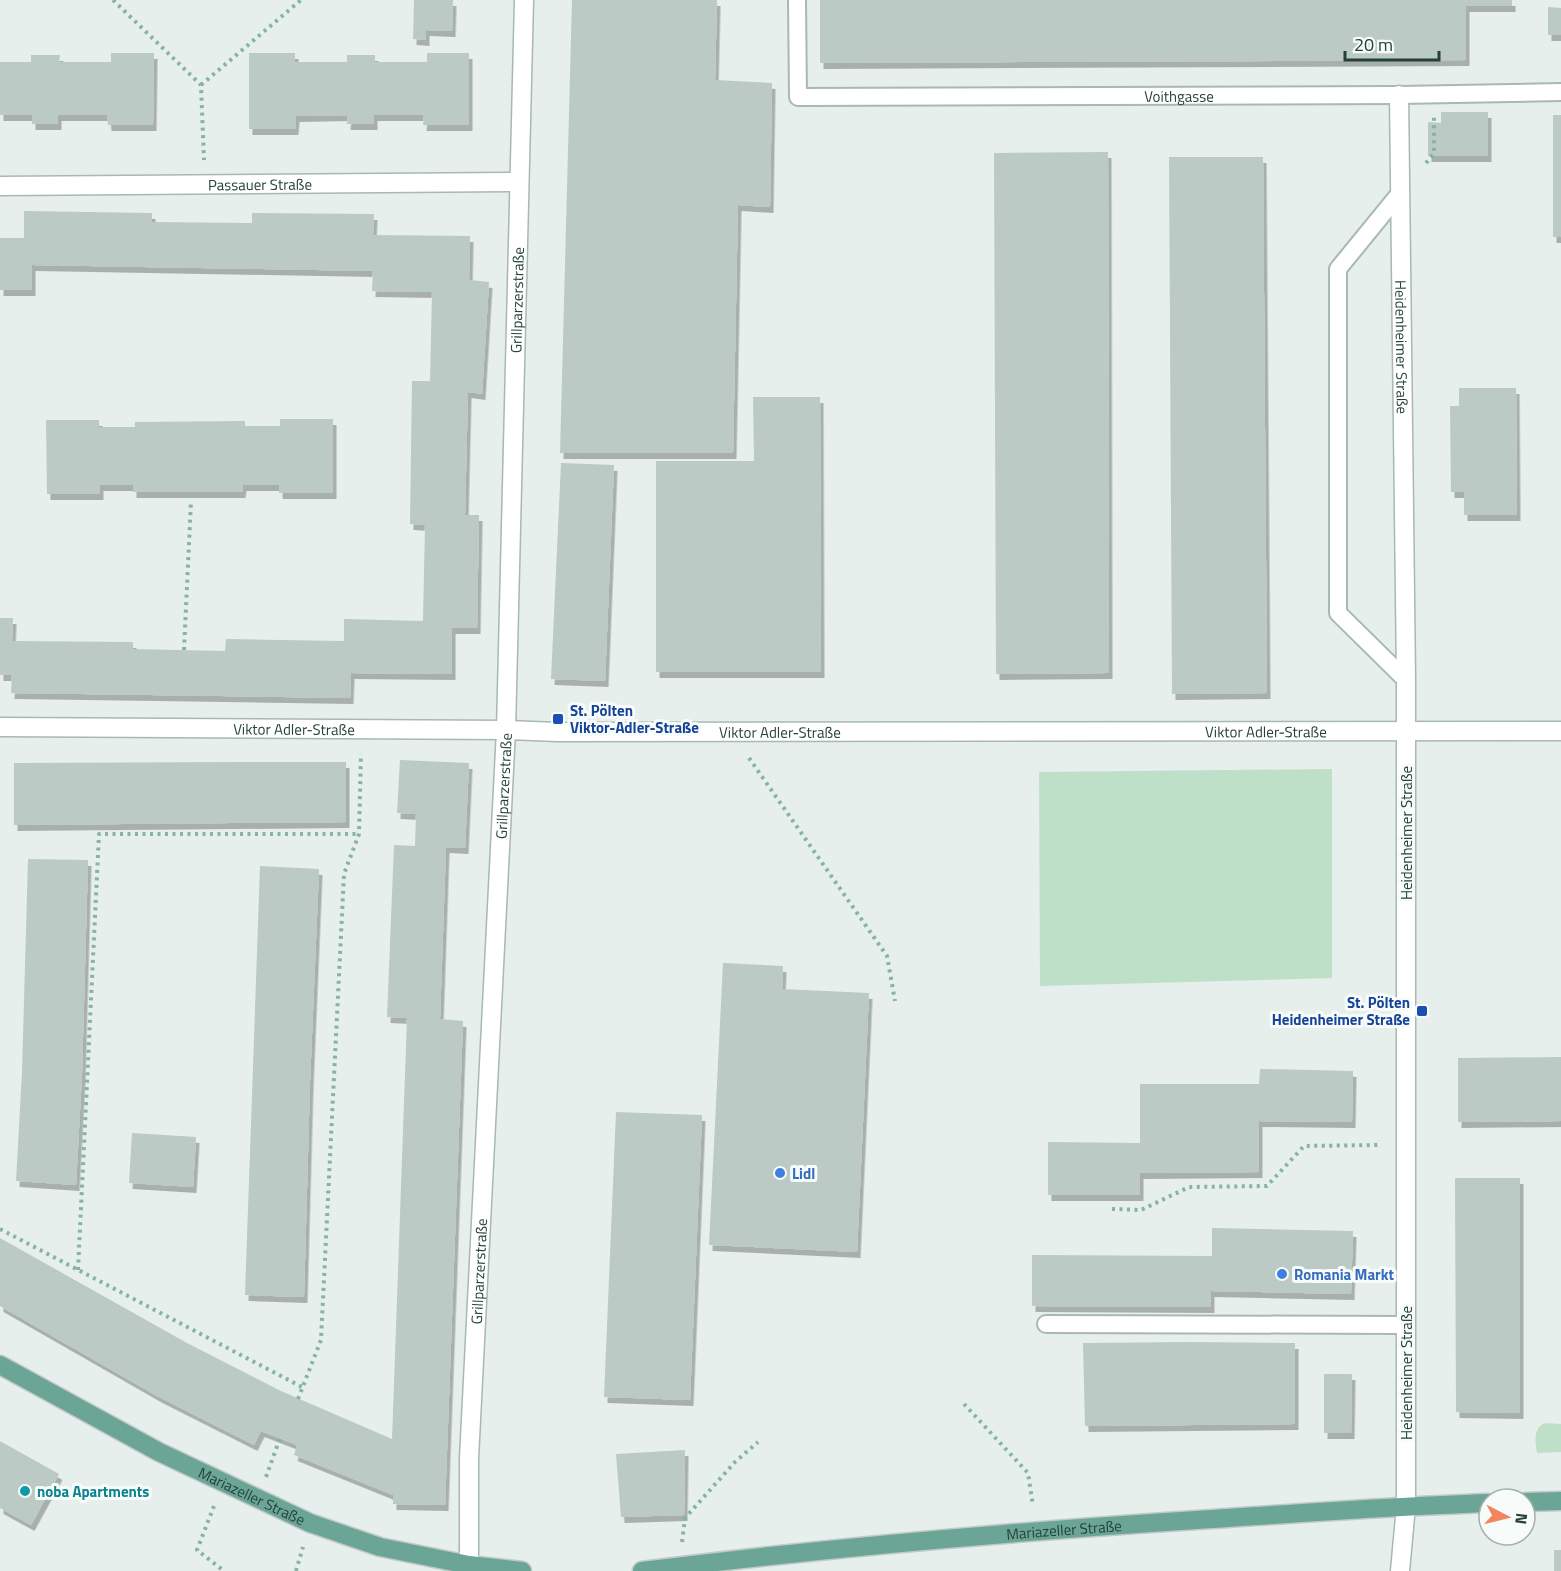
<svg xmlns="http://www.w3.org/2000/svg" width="1561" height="1571" viewBox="0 0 1561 1571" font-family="'Titillium Web',sans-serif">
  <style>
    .green { fill: #bfe0c8 }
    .building { fill: #bbcac4; filter: url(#shadow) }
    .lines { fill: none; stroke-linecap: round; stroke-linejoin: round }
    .lane-casing { stroke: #a8b8b2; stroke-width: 20 }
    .street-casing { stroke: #a8b8b2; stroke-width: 21 }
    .primary-casing { stroke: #c2cac8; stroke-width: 21 }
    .path { stroke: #86b3a5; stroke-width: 4; stroke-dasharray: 3 4.5; stroke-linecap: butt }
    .lane { stroke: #fff; stroke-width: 16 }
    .street { stroke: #fff; stroke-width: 18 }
    .primary { stroke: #6aa596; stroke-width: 18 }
    .transit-dot { fill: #1a4fb4; stroke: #f7fbf9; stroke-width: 2 }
    .shop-dot { fill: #3f7fe0; stroke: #f7fbf9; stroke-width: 2 }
    .culture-dot { fill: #0f9aa8; stroke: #f7fbf9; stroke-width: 2 }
    .labels { text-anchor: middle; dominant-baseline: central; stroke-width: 6; stroke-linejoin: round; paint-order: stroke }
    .street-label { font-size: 15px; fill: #24423a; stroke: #f7fbf9 }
    .transit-label { font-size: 15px; font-weight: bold; fill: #164399; stroke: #f7fbf9; text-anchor: start }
    .shop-label { font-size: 15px; font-weight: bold; fill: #366cbe; stroke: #f7fbf9; text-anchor: start }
    .culture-label { font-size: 15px; font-weight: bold; fill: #0d838f; stroke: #f7fbf9; text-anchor: start }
  </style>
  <defs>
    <filter id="shadow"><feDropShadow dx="3.5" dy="6" stdDeviation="0" flood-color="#0004"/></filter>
  </defs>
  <rect width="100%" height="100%" fill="#e6efeb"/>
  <path class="green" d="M1332,769V978L1040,986L1039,772Z
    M1545,1423L1561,1424V1452L1537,1453C1535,1442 1533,1428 1545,1423Z"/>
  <path class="building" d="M414,0H453L452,31L426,30V40L413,39Z
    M572,0H717L715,80L772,83L770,207L738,205L733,453H560Z
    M820,0H1512V6H1466V60L820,63Z
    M1548,7L1561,8V35H1548Z
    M111,53H154L153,125H108L107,115H58V124H32V115H0V62H31V55H60L59,62H111Z
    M249,53H295V62H347V55H375V62H427V53H469V125H423L424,115H374V124H347L348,115L296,116L295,129H249Z
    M1441,112H1488V156H1428V122L1441,123Z
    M1553,115H1561V237H1553Z
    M1108,152L1109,673L996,674L994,153Z
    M1169,157H1263L1267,693L1172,694Z
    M24,211L152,213V222L252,223V213L374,214L373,235L470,236L469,280L489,282L482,394L468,392L465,515H479L477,628H452V674L351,673L350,698L11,693L12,675H0V618H13L12,641L133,642V649L225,651L226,639L344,641V619L423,621L425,525L410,524L412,381H430L432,292L372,291L373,271L32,265V290H0V238H24Z
    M1459,388H1516L1517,515H1464V492H1451L1450,406H1459Z
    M753,397H820L821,672H656V461H754Z
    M280,419H333V493H279V485H243L242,492H133V485H100V494H47L46,420H99V427H135V422L245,421V426H280Z
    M561,463L614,465L605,681L551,679Z
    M400,760L469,763L465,848L446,847L440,1019L463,1021L445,1505L393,1504V1495L294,1455L297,1445L261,1431L254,1445L159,1397L0,1306V1238L187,1343L281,1391L392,1439L407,1018L387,1017L394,845L415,846L416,814L397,813Z
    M236,762H346V822L14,825V763Z
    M28,859L88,860L82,1074L76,1185L16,1181L22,1072Z
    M260,866L319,869L310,1082L304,1297L245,1295Z
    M723,963L783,966L782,989L869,993L857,1252L709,1245Z
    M1561,1057V1121L1458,1122V1058Z
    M1260,1069L1353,1071L1352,1122L1259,1121V1172L1140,1173V1195H1048V1142L1140,1143V1084H1259Z
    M616,1112L702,1115L690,1400L604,1397Z
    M132,1133L196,1137L193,1187L129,1183Z
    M1455,1178H1520V1413L1456,1412Z
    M1212,1228L1353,1231L1351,1294L1211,1291V1307L1032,1306V1255L1212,1256Z
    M1190,1342L1295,1343V1424L1085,1426L1083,1343Z
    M1324,1374H1352L1351,1433H1324Z
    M0,1441L59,1474L31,1525L0,1508Z
    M685,1450L684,1515L621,1517L616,1454Z
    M1554,1550H1561V1571H1554Z"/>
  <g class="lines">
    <defs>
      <g id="lane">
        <path id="s1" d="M797,0L798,97L1399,95L1561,92"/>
        <path d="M1400,193L1338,269V613L1406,680"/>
        <path d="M1046,1324L1406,1325"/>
      </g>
      <g id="street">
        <path id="s2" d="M1399,95L1406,680V1506L1400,1571"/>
        <path id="s3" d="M0,186L518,182"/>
        <path id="s4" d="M0,727L506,730L557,732L1561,731"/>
        <path id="s5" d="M469,1571V1459L506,730L524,0"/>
      </g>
      <g id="primary">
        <path id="s6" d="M0,1365L159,1452L310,1523L380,1547L469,1565L522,1571"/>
        <path d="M1525,1502L1561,1501"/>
        <path id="s7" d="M642,1571C832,1547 1022,1531 1212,1519C1304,1513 1397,1506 1489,1503"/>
      </g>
    </defs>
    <use href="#lane" class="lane-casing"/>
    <use href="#street" class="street-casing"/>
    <use href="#primary" class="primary-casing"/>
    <path class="path" d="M113,0L201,85L204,160
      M201,85L301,0
      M1426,163L1434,153V117
      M184,650L191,501
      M749,758L887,956L895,1001
      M1112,1209L1141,1210L1189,1187L1267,1186L1304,1146L1381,1145
      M0,1229L302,1387
      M78,1270L99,834H359
      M298,1399L321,1340L344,874L359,834L361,754
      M964,1404L1028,1473L1033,1506
      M266,1477L280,1438
      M214,1506L197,1550L224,1571
      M682,1542L685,1518L735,1462L758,1442
      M296,1571L303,1547"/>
    <use href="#lane" class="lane"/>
    <use href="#street" class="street"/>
    <use href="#primary" class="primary"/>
  </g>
  <g class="transit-dot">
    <rect x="552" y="713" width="12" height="12" rx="3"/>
    <rect x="1416" y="1005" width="12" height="12" rx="3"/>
  </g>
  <g class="shop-dot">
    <circle cx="780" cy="1173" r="6"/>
    <circle cx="1282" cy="1274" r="6"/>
  </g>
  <circle class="culture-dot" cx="25" cy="1491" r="6"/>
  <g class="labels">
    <g class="street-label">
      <text stroke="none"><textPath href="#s1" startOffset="478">Voithgasse</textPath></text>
      <text stroke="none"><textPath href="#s3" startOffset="260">Passauer Straße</textPath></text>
      <text stroke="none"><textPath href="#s5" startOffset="1272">Grillparzerstraße</textPath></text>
      <text stroke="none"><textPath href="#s2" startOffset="252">Heidenheimer Straße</textPath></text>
      <text stroke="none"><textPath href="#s4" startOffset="294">Viktor Adler-Straße</textPath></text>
      <text stroke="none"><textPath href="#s4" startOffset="1266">Viktor Adler-Straße</textPath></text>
      <text stroke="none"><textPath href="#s4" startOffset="780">Viktor Adler-Straße</textPath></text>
      <text stroke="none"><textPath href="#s5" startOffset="786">Grillparzerstraße</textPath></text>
      <text transform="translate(1406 833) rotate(-90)">Heidenheimer Straße</text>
      <text stroke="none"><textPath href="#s5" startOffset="300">Grillparzerstraße</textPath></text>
      <text transform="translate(1406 1373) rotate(-90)">Heidenheimer Straße</text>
      <text stroke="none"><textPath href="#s6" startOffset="284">Mariazeller Straße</textPath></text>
      <text stroke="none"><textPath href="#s7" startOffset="424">Mariazeller Straße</textPath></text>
    </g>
    <g class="transit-label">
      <text x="570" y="710">St. Pölten<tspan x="570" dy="17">Viktor-Adler-Straße</tspan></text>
      <text x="1410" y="1002" text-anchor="end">St. Pölten<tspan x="1410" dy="17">Heidenheimer Straße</tspan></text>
    </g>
    <g class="shop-label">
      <text x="792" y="1173">Lidl</text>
      <text x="1294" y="1274">Romania Markt</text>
    </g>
    <g class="culture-label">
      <text x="37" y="1491">noba Apartments</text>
    </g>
  </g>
  <g transform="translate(1507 1517) rotate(97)"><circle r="28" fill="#f7fbf9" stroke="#a3b1ad" stroke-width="1.5"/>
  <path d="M0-4.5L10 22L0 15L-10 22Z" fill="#f4845f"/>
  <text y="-9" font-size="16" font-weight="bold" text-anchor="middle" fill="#24423a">N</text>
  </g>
  <path d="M1345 51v9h94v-9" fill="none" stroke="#24423a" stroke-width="3"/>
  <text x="1354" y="51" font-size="18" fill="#24423a" stroke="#f7fbf9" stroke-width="4.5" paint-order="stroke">20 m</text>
</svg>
